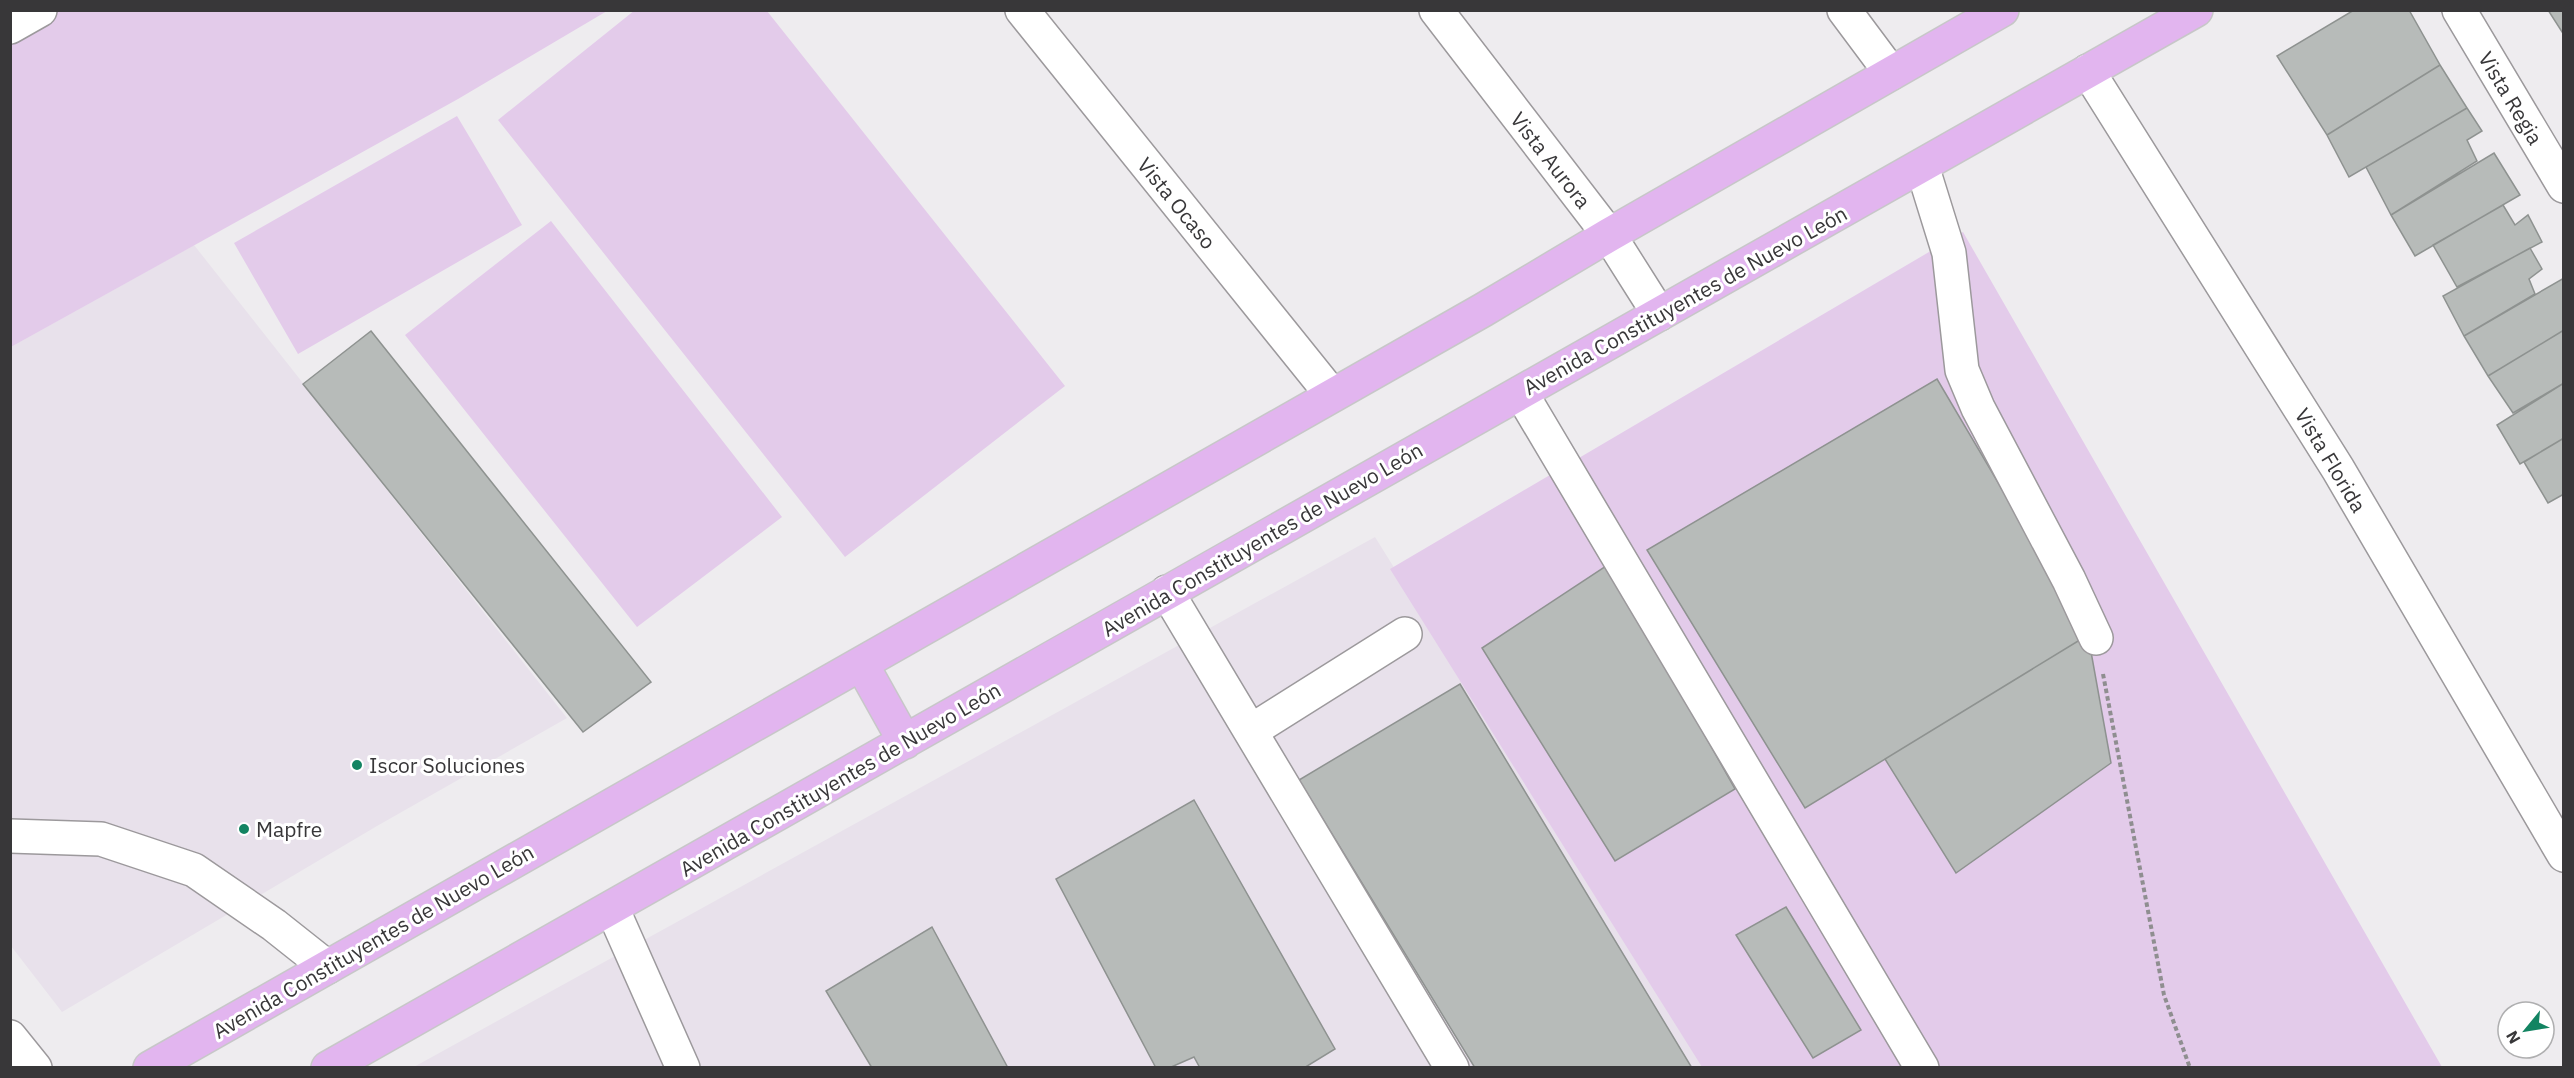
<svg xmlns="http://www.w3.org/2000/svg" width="2574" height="1078" viewBox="0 0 2574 1078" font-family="'IBM Plex Sans',sans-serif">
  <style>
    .built { fill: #e8e1eb }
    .green { fill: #e3cbea }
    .building { fill: #b7bbb9; stroke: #8e9290; stroke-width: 1.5 }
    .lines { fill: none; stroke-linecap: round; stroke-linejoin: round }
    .minor-casing { stroke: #9c999c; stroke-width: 36 }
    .major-casing { stroke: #c7c7c8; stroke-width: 36 }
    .path { stroke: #8f8e90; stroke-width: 4; stroke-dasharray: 4.5 3; stroke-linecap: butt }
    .minor { stroke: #fff; stroke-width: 33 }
    .major { stroke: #e2b5ef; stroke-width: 33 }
    .poi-dot { fill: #138462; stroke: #fff; stroke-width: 2 }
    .labels { text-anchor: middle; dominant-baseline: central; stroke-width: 6; stroke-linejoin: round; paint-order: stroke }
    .street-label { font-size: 21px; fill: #383739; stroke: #fff }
    .poi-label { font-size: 21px; fill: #383739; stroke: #fff; text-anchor: start }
  </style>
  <rect width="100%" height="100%" fill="#eeecef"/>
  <path class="built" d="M194,245L567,718L377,826L62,1012L11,946V347Z
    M1375,537L1705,1067L412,1068Z"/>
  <path class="green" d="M635,10L767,11L1065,386L845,557L498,120Z
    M11,11H607L458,99L11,347Z
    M457,116L522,225L298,354L234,243Z
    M551,221L782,517L637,627L405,335Z
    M1963,232L2442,1067H1702L1390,569Z"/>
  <path class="building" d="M2354,10H2409L2440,65L2327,135L2277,56Z
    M2548,10H2564V35Z
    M2440,65L2467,108L2349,177L2327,135Z
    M2467,108L2482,131L2467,140L2477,161L2391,215L2366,167Z
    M2494,153L2520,195L2415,256L2391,215Z
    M2503,205L2515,225L2528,215L2542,242L2457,287L2433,245Z
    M2530,248L2542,269L2529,279L2535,294L2464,336L2443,296Z
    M2564,278V330L2488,376L2464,336Z
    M2564,330V383L2513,413L2488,376Z
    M371,331L651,682L583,732L303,384Z
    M1937,379L2088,635L1805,808L1647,550Z
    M2564,383V438L2520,464L2497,425Z
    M2564,438V494L2548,503L2524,462Z
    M1609,564L1735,789L1615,861L1482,648Z
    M2088,635L2111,763L1956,873L1885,759Z
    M1460,684L1692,1068H1475L1299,780Z
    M1194,800L1335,1049L1304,1068H1200L1194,1057L1169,1068H1156L1056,879Z
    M1786,907L1861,1030L1813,1058L1736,935Z
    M932,927L1008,1068H872L826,991Z"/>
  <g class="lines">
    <defs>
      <path id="minor" d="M1022,10L1332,395
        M1436,10L1609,235L1659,314
        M1844,10L1891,73
        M2459,10L2564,186
        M10,27L40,10
        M2088,71L2338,469L2564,855
        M1922,166L1949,253L1962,370L1978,408L2069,580L2096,638
        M1521,393L1922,1068
        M1167,592L1452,1068
        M1251,731L1405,634
        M10,836L101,839L194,870L274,925L327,967
        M612,908L683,1068
        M10,1037L35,1068"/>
      <path id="major" d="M862,665L905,742
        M150,1068L1483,310L1609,235L2002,10
        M328,1068L2196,10"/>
    </defs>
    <use href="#minor" class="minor-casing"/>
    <use href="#major" class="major-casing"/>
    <path class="path" d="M2103,674L2164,995L2190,1068"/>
    <use href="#minor" class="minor"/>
    <use href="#major" class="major"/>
  </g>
  <g class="poi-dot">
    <circle cx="357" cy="765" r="6"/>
    <circle cx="244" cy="829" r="6"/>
  </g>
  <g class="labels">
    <g class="street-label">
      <text transform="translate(2511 98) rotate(59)">Vista Regia</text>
      <text transform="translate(1551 160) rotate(52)">Vista Aurora</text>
      <text transform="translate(1177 203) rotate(51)">Vista Ocaso</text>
      <text transform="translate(1685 300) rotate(-29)">Avenida Constituyentes de Nuevo León</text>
      <text transform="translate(2331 460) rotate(59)">Vista Florida</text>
      <text transform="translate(1262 539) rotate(-30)">Avenida Constituyentes de Nuevo León</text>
      <text transform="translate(840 779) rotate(-30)">Avenida Constituyentes de Nuevo León</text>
      <text transform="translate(373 941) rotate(-30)">Avenida Constituyentes de Nuevo León</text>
    </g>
    <g class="poi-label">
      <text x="369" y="765">Iscor Soluciones</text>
      <text x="256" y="829">Mapfre</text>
    </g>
  </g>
  <rect width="2574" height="1078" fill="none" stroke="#383739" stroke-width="24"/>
  <g transform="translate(2526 1030) rotate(240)"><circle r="28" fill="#ffffff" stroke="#afafb0" stroke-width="1.5"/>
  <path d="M0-4.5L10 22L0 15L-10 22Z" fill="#138462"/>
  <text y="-9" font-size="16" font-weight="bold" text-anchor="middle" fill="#383739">N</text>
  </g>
</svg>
